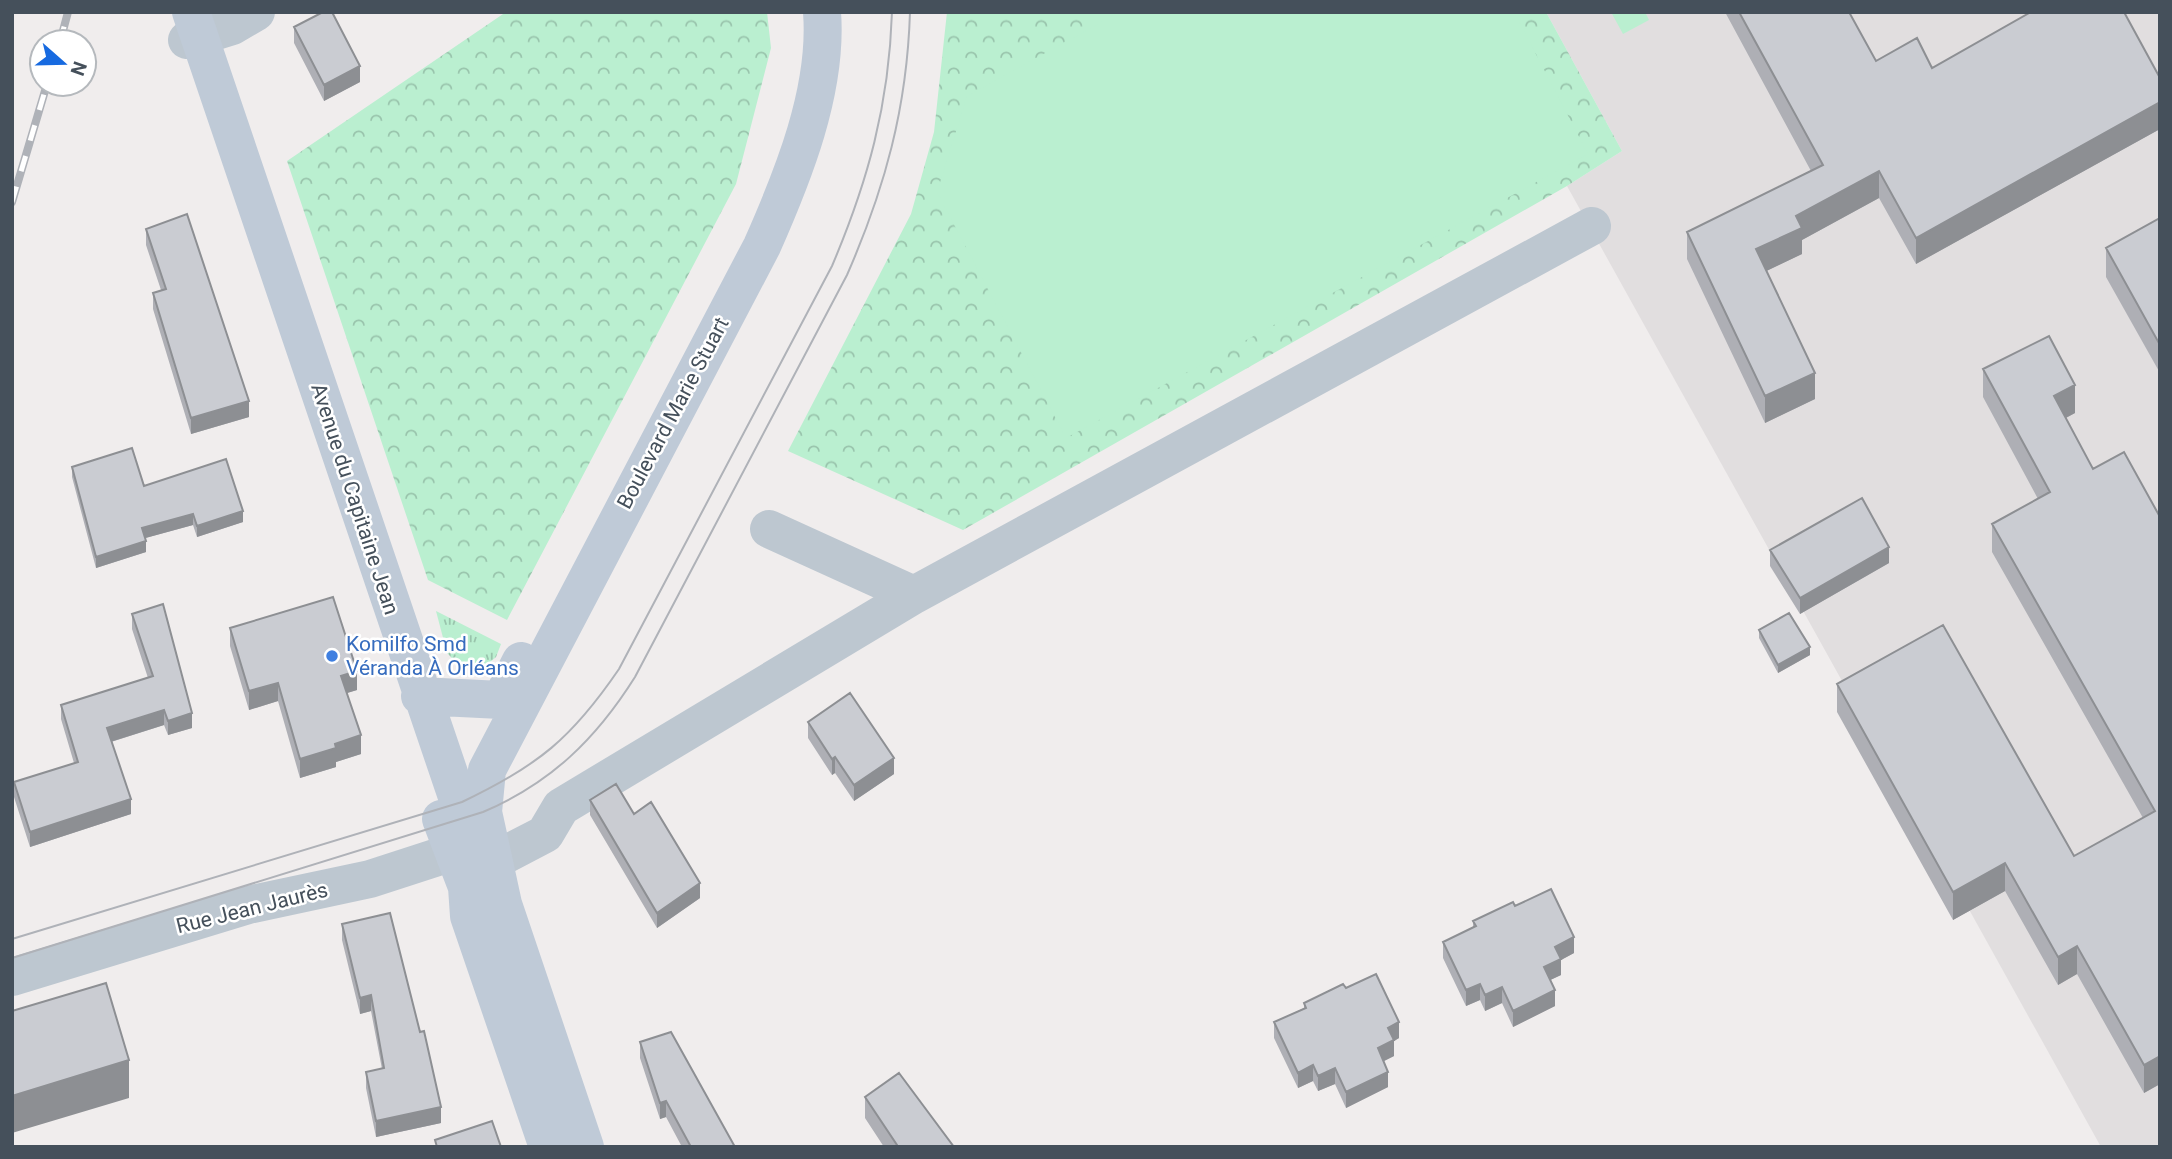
<svg xmlns="http://www.w3.org/2000/svg" width="2172" height="1159" viewBox="0 0 2172 1159" font-family="Roboto,sans-serif">
  <style>
    .education { fill: #e1dedf }
    .grass { fill: url(#grass-tufts) }
    .park { fill: url(#park-crowns) }
    .pitch { fill: #baefd0 }
    .lines { fill: none; stroke-linecap: round; stroke-linejoin: round }
    .minor { stroke: #bdc7d0; stroke-width: 38 }
    .secondary { stroke: #bfcad7; stroke-width: 38 }
    .tram { stroke: #afb2b8; stroke-width: 2 }
    .rail-casing { stroke: #afb2b8; stroke-width: 8 }
    .rail { stroke: #fff; stroke-width: 5; stroke-dasharray: 16; stroke-linecap: butt }
    .wall { fill: #aeafb5 }
    .shaded-wall { fill: #8d8f93 }
    .building { fill: #caccd2; stroke: #8d8f93; stroke-width: 2 }
    .shop-dot { fill: #3f7fe0; stroke: #fff; stroke-width: 2.5 }
    .labels { text-anchor: middle; dominant-baseline: central; stroke-width: 5; stroke-linejoin: round; paint-order: stroke }
    .street-label { font-size: 21px; fill: #45505b; stroke: #fff }
    .shop-label { font-size: 21px; fill: #366cbe; stroke: #fff; text-anchor: start }
  </style>
  <defs>
    <pattern id="grass-tufts" width="24" height="20" patternUnits="userSpaceOnUse" patternTransform="scale(1.75)"><rect width="24" height="20" fill="#baefd0"/><path d="M3 7l-1-3M5 7V3M7 7l1-3M15 17l-1-3M17 17v-4M19 17l1-3" fill="none" stroke="#99c4ac"/></pattern>
    <pattern id="park-crowns" width="20" height="18" patternUnits="userSpaceOnUse" patternTransform="scale(1.75)"><rect width="20" height="18" fill="#baefd0"/><path d="M2 6a3 3 0 1 1 6 0M12 15a3 3 0 1 1 6 0" fill="none" stroke="#99c4ac"/></pattern>
  </defs>
  <rect width="100%" height="100%" fill="#f0eded"/>
  <path class="education" d="M1546,12H2160V1147H2101L1567,186L1622,151Z"/>
  <path class="grass" d="M436,611L501,644L496,657L483,668L460,666L447,653Z"/>
  <path class="park" d="M506,12H767L771,48L736,184L507,620L428,580L287,161Z
    M947,12H1546L1622,151L1567,186L963,530L788,451L911,214L934,132Z"/>
  <path class="pitch" d="M1120,12H1514L1588,154L1066,438L937,192L967,96Z
    M1611,12H1645L1649,20L1623,34Z"/>
  <g class="lines">
    <path class="minor" d="M187,40L232,26L256,12
      M769,529L914,595L1592,226
      M495,860L545,834L561,807L914,595
      M12,977L248,905L370,879L484,842"/>
    <path class="secondary" d="M191,12L473,844
      M420,696L501,700L521,661
      M441,819L467,887L469,916L548,1147
      M585,1147L503,904L483,812L487,770L762,246C793,176 828,90 822,12"/>
    <path class="tram" d="M12,939L462,802C538,766 572,738 619,669L832,266C868,181 889,105 892,12
      M12,958L483,812C551,783 596,739 635,677L847,275C885,188 907,108 910,12"/>
    <defs>
      <path id="rail" d="M60,42L68,12
        M12,202L47,84"/>
    </defs>
    <use href="#rail" class="rail-casing"/>
    <use href="#rail" class="rail"/>
  </g>
  <path class="wall" d="M1725,12H1849L1876,61L1932,68L2160,78V129L1916,264L1879,198L1802,240V254L1766,271L1815,399L1765,423L1687,259V232L1811,171Z
    M294,27L360,82L324,101L294,43Z
    M2160,218V373L2106,277V248Z
    M146,229L249,417L191,434L153,309V293L161,290L146,245Z
    M1983,369L2075,413L2066,418L2093,469L2160,517V1084L2144,1093L2077,974L2058,985L2005,891L1953,920L1837,712V684L2074,856L2143,818L1992,552V524L2038,499L1983,397Z
    M72,467L144,486L243,522L197,537L193,525L145,538L146,552L96,568L72,477Z
    M1770,550L1889,563L1800,614L1770,566Z
    M132,614L192,728L168,735L164,725L111,742L131,814L30,847L14,797V782L74,763L61,719V705L148,678L132,629Z
    M230,628L357,690L346,693L361,754L336,762V767L300,778L278,701L249,710L230,646Z
    M1759,630L1810,655L1778,673L1759,638Z
    M808,722L894,774L854,801L835,773L832,775L808,738Z
    M590,800L700,898L657,928L590,815Z
    M1515,906L1574,953L1561,960V975L1550,980L1555,1006L1513,1027L1502,1003L1485,1011L1480,1000L1466,1006L1443,958V942L1473,927V921Z
    M342,924L441,1123L376,1137L366,1088V1072L382,1069L371,1011L360,1014L342,940Z
    M1346,988L1399,1038L1394,1041V1056L1384,1061L1388,1087L1346,1108L1335,1084L1318,1091L1313,1081L1298,1088L1274,1038V1022L1304,1008V1003Z
    M640,1042L735,1147H682L666,1117L660,1119L640,1058Z
    M865,1097L954,1147H884L865,1118Z"/>
  <path class="shaded-wall" d="M360,66V82L324,101V85Z
    M2160,102V129L1916,264V238Z
    M1879,171V198L1802,240V254L1756,276V249L1796,216Z
    M1815,373V399L1765,423V396Z
    M2075,385V413L2054,424V396Z
    M249,401V417L191,434V418Z
    M243,511V522L197,537V526Z
    M193,514V525L142,539V528Z
    M146,541V552L96,568V557Z
    M1889,547V563L1800,614V598Z
    M1810,647V655L1778,673V665Z
    M357,671V690L341,695V676Z
    M278,683V701L249,710V691Z
    M164,710V725L107,743V728Z
    M192,713V728L168,735V721Z
    M361,735V754L336,762V767L300,778V759L335,744Z
    M835,757V773L832,775V759Z
    M894,758V774L854,801V785Z
    M131,799V814L30,847V832Z
    M2005,863V891L1953,920V892Z
    M700,883V898L657,928V913Z
    M1574,937V953L1561,960V975L1544,983V967L1555,947Z
    M2077,946V974L2058,985V957Z
    M1480,984V1000L1466,1006V990Z
    M1502,987V1003L1485,1011V995Z
    M1555,990V1006L1513,1027V1011Z
    M371,995V1011L360,1014V998Z
    M1399,1022V1038L1394,1041V1056L1378,1064V1048L1388,1028Z
    M2160,1056V1084L2144,1093V1065Z
    M129,1060V1098L12,1133V1096Z
    M1313,1065V1081L1298,1088V1073Z
    M1335,1068V1084L1318,1091V1076Z
    M1388,1072V1087L1346,1108V1092Z
    M666,1101V1117L660,1119V1103Z
    M441,1107V1123L376,1137V1121Z"/>
  <path class="building" d="M323,12H332L360,66L324,85L294,27Z
    M1739,12H1849L1876,61L1917,38L1932,68L2031,12H2124L2160,78V102L1916,238L1879,171L1796,216L1802,228L1756,249L1815,373L1765,396L1687,232L1823,165Z
    M187,214L249,401L191,418L153,293L166,289L146,229Z
    M2160,218V345L2106,248Z
    M2049,336L2075,385L2054,396L2093,469L2124,452L2160,517V1056L2144,1065L2077,946L2058,957L2005,863L1953,892L1837,684L1943,625L2074,856L2155,811L1992,524L2050,492L1983,369Z
    M132,448L144,486L226,459L243,511L197,526L193,514L142,528L146,541L96,557L72,467Z
    M1862,498L1889,547L1800,598L1770,550Z
    M333,597L357,671L341,676L361,735L335,744L336,748L300,759L278,683L249,691L230,628Z
    M163,604L192,713L168,721L164,710L107,728L131,799L30,832L14,782L78,762L61,705L153,676L132,614Z
    M1789,613L1810,647L1778,665L1759,630Z
    M850,693L894,758L854,785L835,757L832,759L808,722Z
    M616,784L634,814L651,802L700,883L657,913L590,800Z
    M1551,889L1574,937L1555,947L1561,959L1544,967L1555,990L1513,1011L1502,987L1485,995L1480,984L1466,990L1443,942L1476,926L1473,921L1513,902L1515,906Z
    M390,913L420,1032L424,1031L441,1107L376,1121L366,1072L384,1068L371,995L360,998L342,924Z
    M1376,974L1399,1022L1388,1028L1394,1040L1378,1048L1388,1072L1346,1092L1335,1068L1318,1076L1313,1065L1298,1073L1274,1022L1306,1008L1304,1003L1343,984L1346,988Z
    M106,983L129,1060L12,1096V1011Z
    M671,1032L735,1147H691L666,1101L660,1103L640,1042Z
    M899,1073L954,1147H894L897,1145L865,1097Z
    M492,1121L501,1147H437L435,1140Z"/>
  <circle class="shop-dot" cx="332" cy="656" r="7"/>
  <g class="labels">
    <g class="street-label">
      <text transform="translate(673 413) rotate(-62)">Boulevard Marie Stuart</text>
      <text transform="translate(355 499) rotate(72)">Avenue du Capitaine Jean</text>
      <text transform="translate(252 908) rotate(-14)">Rue Jean Jaurès</text>
    </g>
    <g class="shop-label">
      <text x="346" y="644">Komilfo Smd<tspan x="346" dy="24">Véranda À Orléans</tspan></text>
    </g>
  </g>
  <rect width="2172" height="1159" fill="none" stroke="#45505b" stroke-width="28"/>
  <g transform="translate(63 63) rotate(110)"><circle r="33" fill="#ffffff" stroke="#b5b9bd" stroke-width="2"/>
  <path d="M0-5L12 26L0 18L-12 26Z" fill="#176ae0"/>
  <text y="-10" font-size="19" font-weight="bold" text-anchor="middle" fill="#45505b">N</text>
  </g>
</svg>
